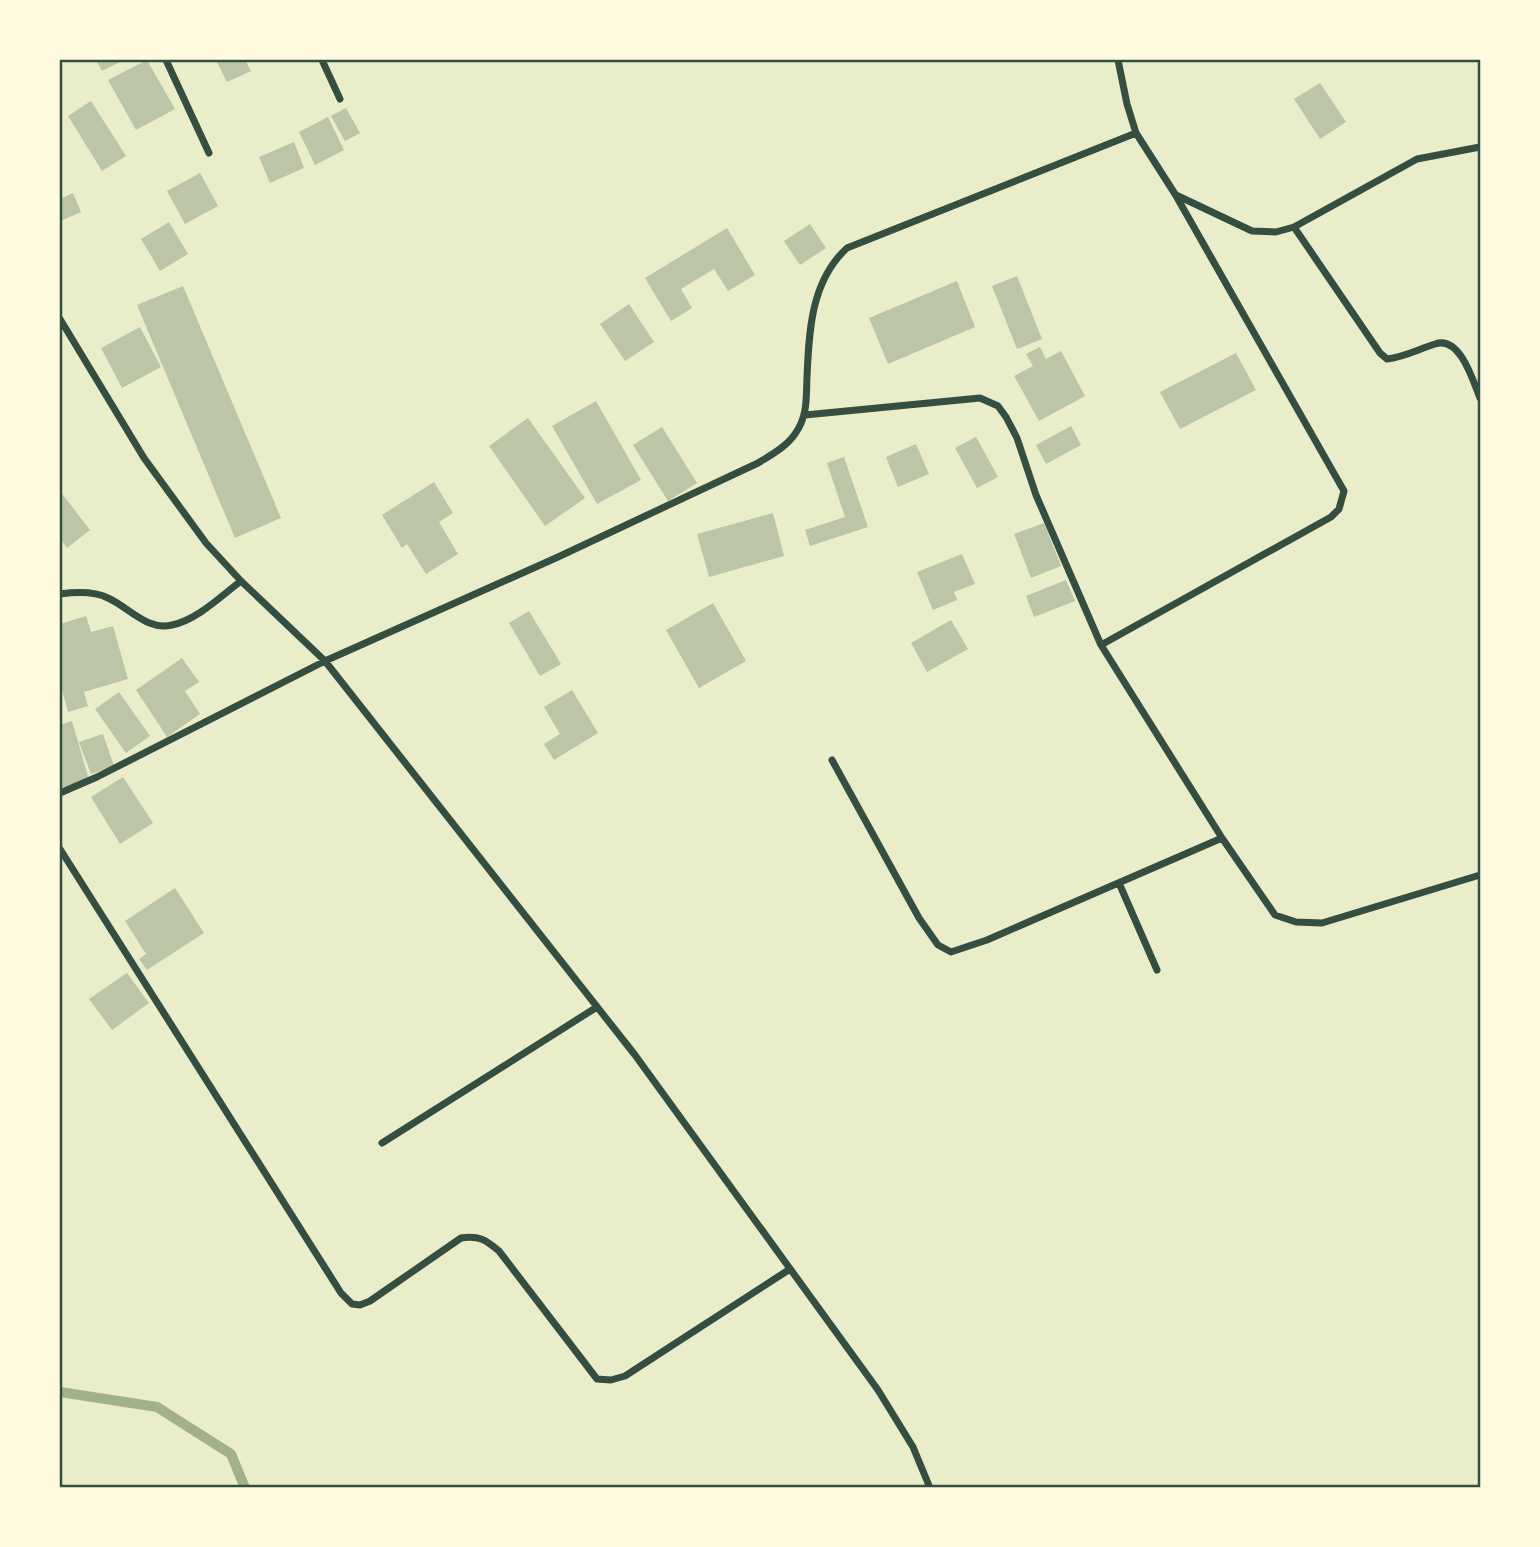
<svg xmlns="http://www.w3.org/2000/svg" width="1540" height="1547" viewBox="0 0 1540 1547" font-family="Overpass,sans-serif">
  <style>
    .lines { fill: none; stroke-linecap: round; stroke-linejoin: round }
    .stream { stroke: #a3b18a; stroke-width: 10 }
    .building { fill: #bcc5a7 }
    .minor { stroke: #344e41; stroke-width: 7 }
    .neatline { fill: none; stroke: #344e41; stroke-width: 2.5 }
  </style>
  <rect width="100%" height="100%" fill="#e9edc9"/>
  <g class="lines">
    <path class="stream" d="M60,1392L157,1407L231,1454L245,1488"/>
  </g>
  <path class="building" d="M96,60H124L102,71Z
    M147,60L175,109L136,130L108,80Z
    M216,60H245L251,71L227,82Z
    M1320,83L1346,122L1320,139L1294,99Z
    M91,101L126,156L102,171L68,116Z
    M346,108L360,133L345,141L331,116Z
    M328,117L344,150L315,165L299,132Z
    M294,142L304,168L270,183L259,157Z
    M200,173L218,206L185,224L167,191Z
    M73,193L81,212L60,221V199Z
    M169,222L188,254L160,271L141,239Z
    M810,224L826,248L800,265L784,241Z
    M727,228L755,275L728,291L714,269L681,289L692,308L671,321L645,278Z
    M1017,276L1042,339L1017,349L992,286Z
    M957,281L975,327L888,364L869,318Z
    M183,286L281,518L235,538L137,305Z
    M629,304L654,342L625,361L600,324Z
    M140,327L161,367L122,388L101,348Z
    M1040,347L1046,359L1061,351L1085,396L1039,421L1014,376L1033,366L1026,354Z
    M1236,353L1256,390L1180,429L1160,392Z
    M596,401L641,480L597,504L552,426Z
    M528,418L585,498L545,526L489,446Z
    M1071,426L1081,445L1046,464L1036,445Z
    M662,427L697,483L668,501L633,445Z
    M976,437L998,477L977,488L955,448Z
    M916,444L929,474L898,487L886,457Z
    M844,457L868,527L810,546L805,530L845,517L827,463Z
    M434,482L453,513L439,522L458,554L426,574L407,544L402,548L382,515Z
    M60,491L90,530L67,548L60,538Z
    M773,513L784,556L709,577L697,534Z
    M1044,523L1061,566L1031,578L1014,534Z
    M962,554L975,584L954,592L957,600L933,610L917,572Z
    M1066,580L1075,601L1034,617L1026,596Z
    M713,603L746,661L699,688L666,630Z
    M529,611L561,664L540,676L509,623Z
    M86,616L91,632L113,626L128,679L84,692L88,706L68,712L60,682V624Z
    M951,620L968,649L927,672L911,643Z
    M182,658L199,682L185,691L200,714L167,737L136,690Z
    M572,690L598,733L554,760L544,744L560,734L544,707Z
    M119,692L150,736L126,753L95,709Z
    M72,721L89,780L60,788V725Z
    M103,734L114,766L91,774L79,742Z
    M123,777L153,823L120,844L91,797Z
    M175,888L204,933L147,970L139,959L146,954L125,921Z
    M127,973L149,1003L112,1030L89,999Z"/>
  <g class="lines">
    <path class="minor" d="M166,60L209,153
      M322,60L340,99
      M1176,195L1252,231L1276,232L1294,227L1417,159L1480,147
      M1294,227L1380,353L1387,359C1404,357 1419,349 1435,344C1460,335 1473,381 1480,398
      M60,319L144,458L206,543L241,581L325,661L635,1055L878,1390L913,1447L930,1488
      M805,415L980,398L998,406L1006,417L1017,438L1036,495L1101,645L1222,838L1275,915L1296,922L1322,923L1480,875
      M60,594C75,592 94,591 108,598C130,608 147,631 172,625C197,620 221,596 241,581
      M1101,645L1331,517L1339,509L1344,491L1175,194L1136,133
      M832,760L919,918L938,945L951,952L987,940L1222,838
      M60,793L97,777L325,661L558,557L758,463C771,455 786,447 795,434C808,416 806,398 807,377C809,331 811,281 847,248L1136,133L1127,104L1118,60
      M60,849L341,1293L352,1304L360,1305L370,1301L461,1238C479,1235 486,1240 499,1251L597,1379L611,1380L625,1376L790,1269
      M1119,883L1157,970
      M382,1143L597,1007"/>
  </g>
  <rect width="1540" height="1547" fill="none" stroke="#fefae0" stroke-width="122"/>
  <rect x="61" y="61" width="1418" height="1425" class="neatline"/>
</svg>
